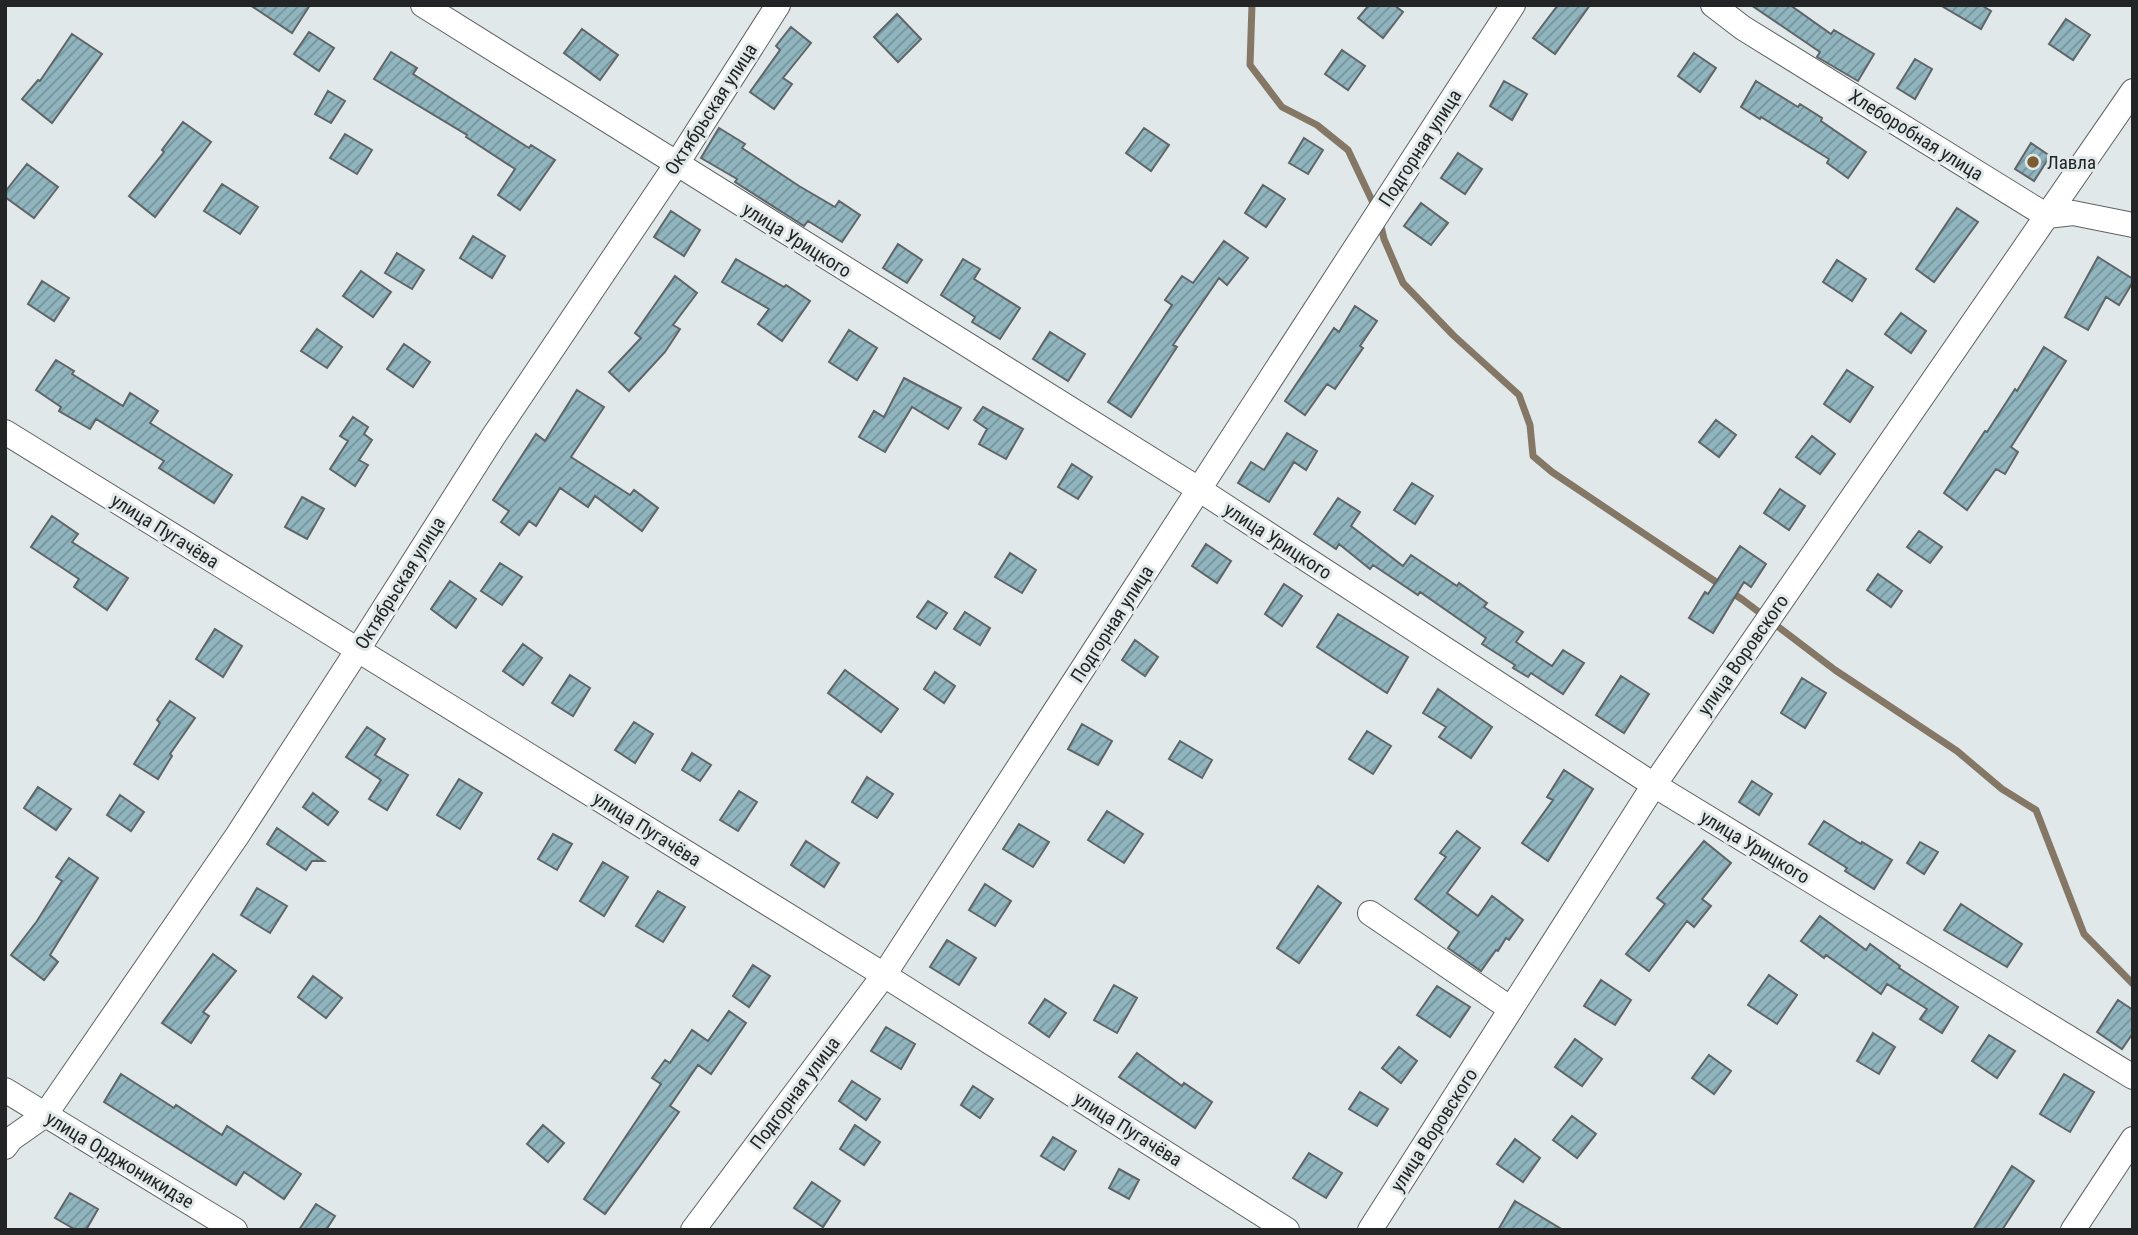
<svg xmlns="http://www.w3.org/2000/svg" width="2138" height="1235" viewBox="0 0 2138 1235" font-family="'Roboto Condensed',sans-serif">
  <style>
    .lines { fill: none; stroke-linecap: round; stroke-linejoin: round }
    .stream { stroke: #857766; stroke-width: 7 }
    .building { fill: url(#building-hatch); stroke: #606567; stroke-width: 2 }
    .minor-casing { stroke: #5e6365; stroke-width: 26 }
    .minor { stroke: #fff; stroke-width: 24 }
    .poi-dot { fill: #7c5d32; stroke: #e1e8e9; stroke-width: 2.5 }
    .labels { text-anchor: middle; dominant-baseline: central; stroke-width: 6; stroke-linejoin: round; paint-order: stroke }
    .street-label { font-size: 19px; fill: #222425; stroke: #e1e8e9 }
    .poi-label { font-size: 19px; fill: #222425; stroke: #e1e8e9; text-anchor: start }
  </style>
  <defs>
    <pattern id="building-hatch" width="6" height="6" patternUnits="userSpaceOnUse" patternTransform="scale(1.75)"><rect width="6" height="6" fill="#90b5bf"/><path d="M-1 1l2-2M0 6l6-6M5 7l2-2" fill="none" stroke="#75939b"/></pattern>
  </defs>
  <rect width="100%" height="100%" fill="#e1e8e9"/>
  <g class="lines">
    <path class="stream" d="M1252,5L1250,65L1282,107L1317,125L1348,150L1375,207
      M1380,222L1384,239L1403,283L1453,335L1519,395L1530,425L1533,456L1552,472L1743,600L1835,670L1957,751L2002,789L2036,810L2084,934L2133,984"/>
  </g>
  <path class="building" d="M250,5H310L292,33Z
    M1369,5H1394L1403,12L1383,38L1358,18Z
    M1558,5H1590L1555,54L1533,38Z
    M1751,5H1790L1831,34L1834,30L1874,54L1858,81L1817,57L1820,52Z
    M1940,5H1981L1991,11L1981,29Z
    M897,14L921,39L898,62L874,37Z
    M2066,19L2090,35L2073,60L2049,44Z
    M791,27L811,43L783,78L792,84L774,109L750,92L780,50L776,46Z
    M582,29L618,55L600,80L564,53Z
    M309,32L334,48L319,71L294,54Z
    M72,34L102,54L52,123L22,99L38,80L40,81Z
    M1342,50L1365,66L1348,90L1325,74Z
    M391,52L417,68L413,74L529,148L531,145L555,160L520,210L498,195L515,169L466,137L467,135L374,79Z
    M1694,53L1716,68L1700,92L1678,76Z
    M1915,59L1932,69L1915,99L1897,88Z
    M1504,81L1527,94L1512,120L1490,106Z
    M1756,81L1798,107L1800,104L1822,118L1821,121L1866,152L1848,178L1827,163L1829,159L1761,117L1760,119L1741,107Z
    M328,91L345,101L331,123L315,114Z
    M183,122L211,142L155,217L129,196L164,152L162,150Z
    M719,128L745,144L742,148L799,186L835,207L839,201L860,215L842,242L808,221L804,226L735,182L737,179L701,158Z
    M1144,128L1169,145L1151,171L1126,153Z
    M345,134L372,150L357,174L330,158Z
    M1304,138L1323,150L1308,174L1289,163Z
    M2031,143L2050,156L2034,181L2015,169Z
    M1458,153L1482,169L1465,194L1441,178Z
    M27,164L58,187L34,218L5,197V192Z
    M222,184L258,207L240,234L204,211Z
    M1263,185L1285,199L1266,227L1245,213Z
    M1421,203L1448,223L1431,245L1404,226Z
    M1957,208L1978,222L1934,282L1916,269Z
    M671,211L700,230L684,256L654,237Z
    M473,236L505,256L492,278L460,258Z
    M1224,241L1248,258L1227,285L1219,278L1173,345L1177,347L1131,417L1108,402L1172,305L1165,300L1182,276L1193,283Z
    M898,244L922,260L907,283L883,268Z
    M397,253L424,270L412,289L385,273Z
    M2098,257L2133,279V282L2119,305L2106,297L2088,330L2065,317Z
    M736,259L784,287L786,285L810,301L782,341L758,324L769,309L722,282Z
    M963,259L980,269L974,279L1020,308L1000,339L972,322L975,317L941,295Z
    M1837,260L1866,279L1852,301L1823,282Z
    M361,271L391,292L373,317L343,296Z
    M675,276L697,293L673,325L680,329L665,352L629,391L609,372L641,338L635,333Z
    M42,281L69,298L54,321L28,304Z
    M1355,306L1377,321L1360,346L1363,348L1335,389L1327,384L1305,415L1285,401L1334,328L1339,332Z
    M1901,313L1926,331L1911,353L1885,334Z
    M317,329L342,347L327,368L301,351Z
    M849,330L877,348L857,380L829,362Z
    M1050,332L1085,354L1068,381L1033,359Z
    M404,344L430,362L413,387L387,369Z
    M2044,347L2066,361L2011,447L2018,452L2005,474L1996,469L1967,510L1944,493L1985,431L1987,432L2015,389L2017,391Z
    M56,360L74,371L72,374L123,406L130,393L158,411L150,423L232,475L214,503L159,468L164,461L96,419L90,429L59,411L61,407L36,390Z
    M1847,370L1873,387L1850,422L1824,404Z
    M904,378L961,408L948,429L912,407L885,452L859,437L874,411L884,417Z
    M577,390L604,407L571,457L630,495L634,490L658,508L642,531L595,496L588,507L560,488L536,526L529,521L519,535L501,522L509,511L493,500L536,434L545,441Z
    M983,407L1023,429L1006,459L979,444L987,429L974,420Z
    M353,417L368,427L364,434L372,440L359,460L368,465L355,486L330,469L348,441L340,436Z
    M1716,420L1736,435L1719,457L1699,442Z
    M1287,433L1317,451L1306,470L1294,462L1269,502L1238,483L1251,462L1264,470Z
    M1812,436L1835,454L1820,474L1796,457Z
    M1072,464L1092,477L1078,499L1058,487Z
    M1412,483L1433,496L1415,524L1394,510Z
    M1780,489L1805,506L1789,530L1764,513Z
    M302,497L324,509L307,539L285,527Z
    M1338,498L1360,512L1351,526L1403,566L1411,555L1457,586L1459,583L1487,603L1484,607L1523,632L1516,642L1552,666L1563,650L1584,663L1563,694L1531,673L1528,677L1513,668L1515,665L1482,644L1486,638L1420,592L1418,595L1373,565L1370,569L1339,544L1336,549L1314,534Z
    M52,516L78,534L72,542L128,578L107,610L74,587L79,579L31,547Z
    M1919,531L1942,547L1930,563L1907,547Z
    M1206,544L1231,561L1217,583L1192,566Z
    M1740,546L1766,564L1751,587L1744,582L1713,633L1689,618L1705,592L1708,594Z
    M1010,553L1036,570L1022,593L995,577Z
    M500,563L522,577L502,605L481,591Z
    M1878,574L1902,591L1891,607L1867,590Z
    M450,581L476,599L456,628L431,609Z
    M1284,584L1302,596L1282,626L1265,614Z
    M928,601L947,613L936,629L917,617Z
    M965,612L990,628L980,645L954,629Z
    M1338,614L1408,657L1387,693L1317,647Z
    M215,629L242,646L223,677L196,659Z
    M1135,640L1158,657L1145,676L1122,660Z
    M523,644L542,658L523,685L503,671Z
    M845,670L898,709L881,732L828,693Z
    M935,672L955,686L944,703L924,689Z
    M570,675L590,688L573,716L552,703Z
    M1621,676L1649,694L1624,733L1596,715Z
    M1802,678L1826,693L1805,728L1781,713Z
    M1438,689L1492,727L1471,758L1439,737L1446,727L1423,713Z
    M170,701L195,718L170,754L172,756L158,779L134,764L160,723L157,720Z
    M634,722L653,734L635,763L615,750Z
    M1082,724L1112,741L1098,765L1068,749Z
    M367,727L385,739L375,755L408,775L387,810L369,799L381,780L346,757Z
    M1367,731L1391,746L1373,774L1349,759Z
    M1180,741L1212,760L1202,778L1169,759Z
    M692,753L711,765L700,781L682,770Z
    M1564,770L1593,789L1548,861L1522,843L1553,800L1547,797Z
    M867,777L893,794L877,818L852,802Z
    M459,779L482,793L460,829L437,815Z
    M1752,781L1772,794L1759,815L1739,802Z
    M38,787L71,809L56,830L24,808Z
    M739,791L757,802L738,831L720,820Z
    M313,793L338,812L328,825L303,807Z
    M120,795L144,812L131,831L107,815Z
    M1107,811L1143,834L1124,863L1088,840Z
    M1824,821L1861,844L1862,842L1892,860L1874,889L1845,871L1847,868L1809,844Z
    M1019,824L1049,842L1033,867L1003,849Z
    M277,828L324,861H312L306,870L267,844Z
    M1457,831L1480,848L1447,893L1478,916L1492,896L1523,920L1509,940L1506,938L1498,951L1496,950L1481,971L1448,948L1459,932L1415,899L1446,857L1440,853Z
    M553,834L572,844L557,870L538,859Z
    M806,841L839,863L824,887L791,865Z
    M1704,841L1731,863L1702,899L1711,906L1694,927L1687,921L1649,971L1626,954L1665,904L1657,898Z
    M1920,842L1938,852L1924,874L1907,863Z
    M69,858L98,878L50,955L58,962L44,980L11,955L37,921L62,881L56,877Z
    M603,862L628,877L604,916L580,901Z
    M985,884L1011,901L995,926L969,910Z
    M1318,886L1341,903L1299,963L1277,948Z
    M257,888L287,906L270,933L241,915Z
    M658,891L685,907L663,942L636,926Z
    M1961,904L2022,944L2007,967L1944,930Z
    M1820,916L1866,950L1870,944L1900,966L1899,968L1958,1007L1942,1033L1920,1019L1927,1009L1887,984L1881,994L1826,955L1824,958L1801,941Z
    M947,940L976,958L959,985L930,967Z
    M213,954L236,971L203,1012L209,1016L191,1043L162,1023Z
    M753,965L770,976L749,1007L733,996Z
    M1769,975L1797,995L1777,1024L1748,1005Z
    M313,976L342,998L326,1018L298,997Z
    M1601,980L1631,1000L1615,1025L1584,1006Z
    M1114,985L1137,998L1117,1033L1094,1020Z
    M1437,986L1470,1007L1450,1037L1417,1015Z
    M1045,999L1066,1013L1049,1037L1029,1023Z
    M2118,1000L2133,1010V1033L2122,1049L2097,1032Z
    M729,1011L746,1023L711,1074L698,1065L670,1106L679,1112L605,1214L584,1199L661,1084L652,1078L665,1060L670,1063L692,1030L708,1041Z
    M886,1027L915,1044L901,1069L871,1051Z
    M1873,1033L1895,1047L1879,1074L1857,1061Z
    M1989,1035L2015,1051L1997,1078L1972,1061Z
    M1575,1039L1602,1059L1582,1086L1555,1067Z
    M1399,1047L1417,1061L1401,1083L1382,1068Z
    M1137,1053L1182,1086L1184,1083L1212,1102L1195,1128L1119,1077Z
    M1709,1055L1731,1071L1714,1094L1692,1078Z
    M121,1074L174,1108L176,1105L222,1135L227,1126L301,1174L284,1199L244,1172L236,1185L104,1102Z
    M2064,1074L2094,1092L2070,1132L2040,1114Z
    M852,1081L880,1099L866,1120L839,1101Z
    M973,1086L993,1099L980,1118L961,1105Z
    M1360,1092L1388,1109L1377,1126L1349,1109Z
    M1572,1116L1596,1134L1577,1158L1553,1140Z
    M543,1125L564,1143L548,1162L527,1144Z
    M855,1125L880,1142L864,1165L840,1149Z
    M1053,1137L1076,1151L1064,1170L1041,1156Z
    M1515,1139L1540,1158L1523,1182L1497,1164Z
    M1309,1153L1342,1173L1326,1198L1293,1178Z
    M2012,1166L2034,1181L2002,1230H1973Z
    M1119,1169L1139,1180L1129,1199L1109,1188Z
    M812,1182L840,1201L823,1227L794,1208Z
    M70,1193L98,1209L86,1230H76L55,1218Z
    M1515,1201L1563,1230H1498Z
    M316,1204L335,1216L326,1230H299Z"/>
  <g class="lines">
    <defs>
      <path id="minor" d="M423,5L1200,490L1654,785L2133,1077
        M1713,5L1743,28L2047,216L2073,213L2133,225
        M5,432L884,975L1287,1230
        M1370,913L1511,1009
        M5,1090L235,1230
        M5,1147L11,1139L45,1115L237,836L357,651L493,437L676,165L778,5
        M693,1230L884,975L1513,5
        M1370,1230L1654,785L2133,91
        M2073,1230L2133,1139"/>
    </defs>
    <use href="#minor" class="minor-casing"/>
    <use href="#minor" class="minor"/>
  </g>
  <circle class="poi-dot" cx="2033" cy="162" r="7"/>
  <g class="labels">
    <g class="street-label">
      <text transform="translate(711 109) rotate(-57)">Октябрьская улица</text>
      <text transform="translate(1916 135) rotate(32)">Хлеборобная улица</text>
      <text transform="translate(1420 148) rotate(-57)">Подгорная улица</text>
      <text transform="translate(797 240) rotate(32)">улица Урицкого</text>
      <text transform="translate(165 531) rotate(32)">улица Пугачёва</text>
      <text transform="translate(1278 541) rotate(33)">улица Урицкого</text>
      <text transform="translate(400 583) rotate(-58)">Октябрьская улица</text>
      <text transform="translate(1112 624) rotate(-57)">Подгорная улица</text>
      <text transform="translate(1743 655) rotate(-55)">улица Воровского</text>
      <text transform="translate(647 829) rotate(32)">улица Пугачёва</text>
      <text transform="translate(1755 847) rotate(31)">улица Урицкого</text>
      <text transform="translate(795 1093) rotate(-53)">Подгорная улица</text>
      <text transform="translate(1128 1129) rotate(32)">улица Пугачёва</text>
      <text transform="translate(1434 1130) rotate(-57)">улица Воровского</text>
      <text transform="translate(120 1160) rotate(31)">улица Орджоникидзе</text>
    </g>
    <g class="poi-label">
      <text x="2047" y="162">Лавла</text>
    </g>
  </g>
  <rect width="2138" height="1235" fill="none" stroke="#222425" stroke-width="14"/>
</svg>
